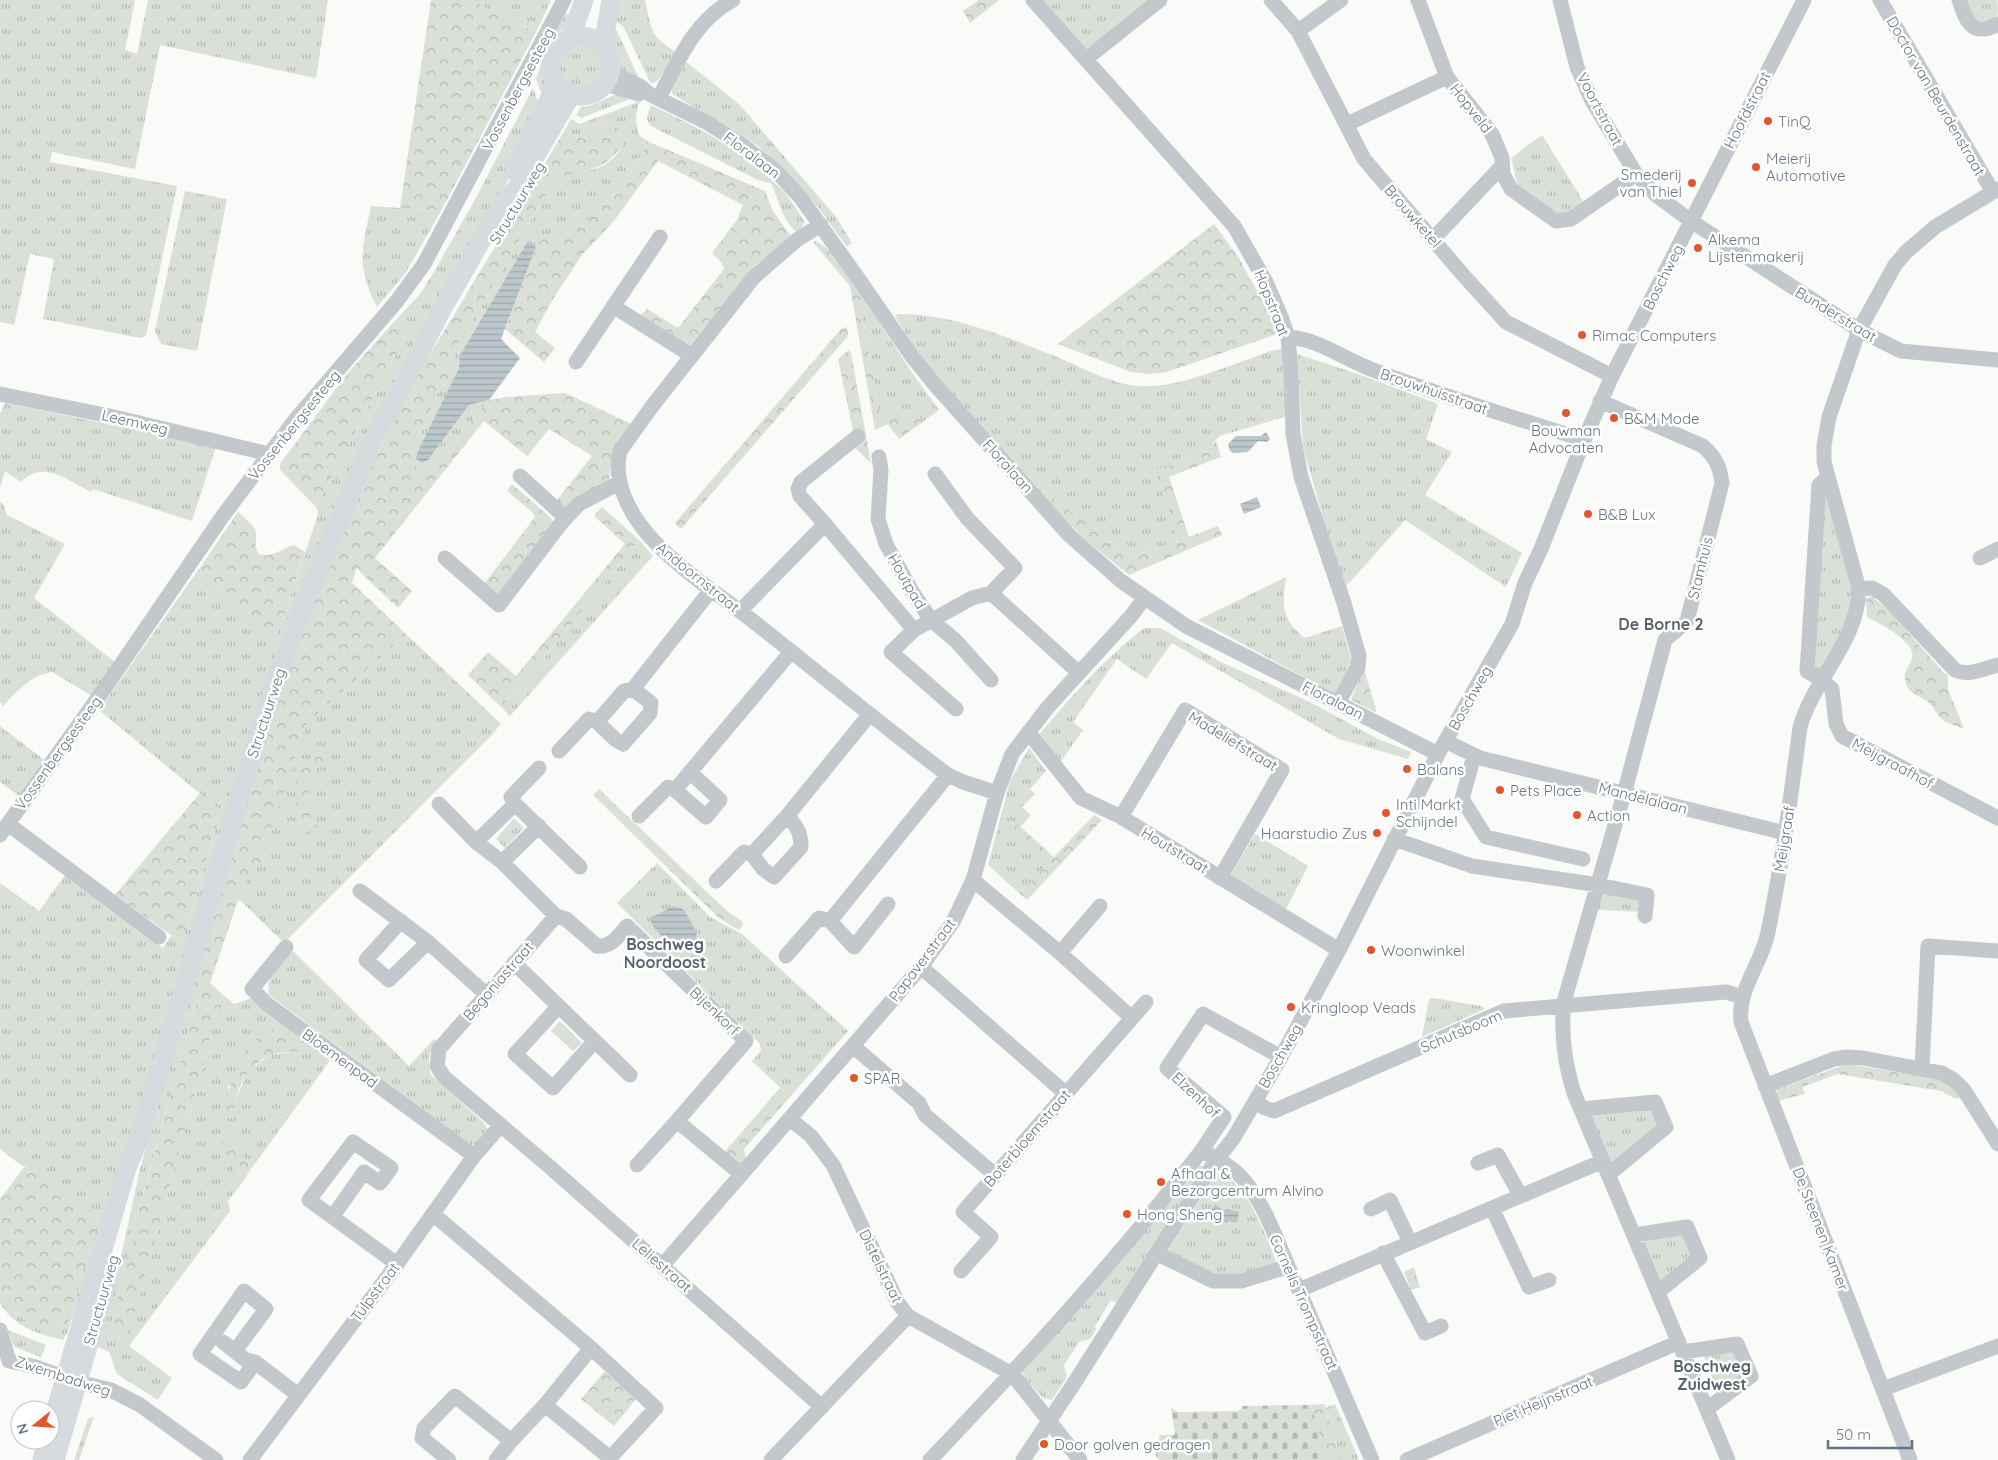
<svg xmlns="http://www.w3.org/2000/svg" width="1998" height="1460" viewBox="0 0 1998 1460" font-family="Quicksand,sans-serif">
  <style>
    .grass { fill: url(#grass-tufts); fill-rule: evenodd }
    .forest { fill: url(#forest-crowns) }
    .cemetery { fill: url(#cemetery-stones) }
    .water { fill: url(#water-rules) }
    .lines { fill: none; stroke-linecap: round; stroke-linejoin: round }
    .minor { stroke: #c3c8cc; stroke-width: 15 }
    .major { stroke: #d6dbdf; stroke-width: 19 }
    .poi-dot { fill: #e4572e; stroke: #fff; stroke-width: 2 }
    .labels { text-anchor: middle; dominant-baseline: central; stroke-width: 5; stroke-linejoin: round; paint-order: stroke }
    .street-label { font-size: 15px; fill: #657683; stroke: #fff }
    .poi-label { font-size: 15px; fill: #657683; stroke: #fff; text-anchor: start }
    .neighbourhood-label { font-size: 16px; font-weight: bold; fill: #57646e; stroke: #fff }
  </style>
  <defs>
    <pattern id="grass-tufts" width="24" height="20" patternUnits="userSpaceOnUse" patternTransform="scale(1.25)"><rect width="24" height="20" fill="#dadfd7"/><path d="M3 7l-1-3M5 7V3M7 7l1-3M15 17l-1-3M17 17v-4M19 17l1-3" fill="none" stroke="#b4b9b4"/></pattern>
    <pattern id="forest-crowns" width="20" height="18" patternUnits="userSpaceOnUse" patternTransform="scale(1.25)"><rect width="20" height="18" fill="#dadfd7"/><path d="M2 6a3 3 0 1 1 6 0M12 15a3 3 0 1 1 6 0" fill="none" stroke="#b4b9b4"/></pattern>
    <pattern id="cemetery-stones" width="16" height="16" patternUnits="userSpaceOnUse" patternTransform="scale(1.25)"><rect width="16" height="16" fill="#dadfd7"/><path d="M2 7V4a2 2 0 0 1 4 0v3zM10 15v-3a2 2 0 0 1 4 0v3z" fill="#b4b9b4"/></pattern>
    <pattern id="water-rules" width="6" height="5" patternUnits="userSpaceOnUse" patternTransform="scale(1.25)"><rect width="6" height="5" fill="#bbc7cb"/><path d="M0 2.5h6" fill="none" stroke="#9ca6aa"/></pattern>
  </defs>
  <rect width="100%" height="100%" fill="#fafaf8"/>
  <path class="grass" d="M0,0H135L125,50L137,54L148,0H328L316,78L160,45L135,169L52,152L50,162L177,186L146,336L140,338L43,319L54,259L30,254L14,325L0,322Z
    M471,0H548L551,1L536,32Z
    M616,0H645C652,31 649,35 677,53L659,79L654,83L650,82L623,26L611,19Z
    M1038,0H1154L1083,51Z
    M1962,0H1997C1998,4 1998,13 1997,16C1993,21 1982,22 1977,20C1970,16 1966,7 1962,0Z
    M564,13L575,16C571,25 566,27 559,33C542,51 541,65 548,88L542,95L536,79L545,52Z
    M613,28L617,31L641,83L621,70L619,55L610,41Z
    M559 66a22 22 0 1 1 44 0a22 22 0 1 1-44 0Z
    M684,60L739,104L837,218L852,243L847,247L818,207L785,171L758,146L672,94L671,83Z
    M533,88L537,99L543,103L500,198L407,364L67,1333L63,1340C38,1334 14,1327 0,1303L28,1322L45,1327L67,1325L27,1166H22L0,1149V883L39,911L65,875L163,948L171,936L182,943L221,811L99,710L199,569L274,645L317,518L318,512L316,507L405,337L392,324L420,294L434,272L478,194Z
    M620,94L632,98L581,118L576,115L581,107C597,106 606,96 620,94Z
    M640,101C635,114 635,121 639,135L649,142L624,183L595,214L583,224L544,237L536,247L528,242L460,355L459,368L418,451L428,460L469,405L489,400L435,465L422,471L412,461V451L439,390L448,379L456,348L554,181C571,170 595,174 610,161C614,158 618,153 621,149L606,127L585,134L560,138L571,119L580,124Z
    M651,105C698,127 744,151 780,188C790,197 797,211 805,222L799,233C781,222 780,201 771,183L758,180L651,126C644,119 648,114 651,105Z
    M1542,135L1585,204L1565,218L1518,187L1511,158Z
    M185,191L227,199L197,351L161,344L155,331Z
    M371,206L441,211L405,274L377,307C356,265 362,250 371,206Z
    M866,302L913,374L939,410L923,422L914,411L899,423L881,419L860,303Z
    M897,314C951,313 1007,337 1057,357C1084,368 1110,384 1139,386C1177,388 1214,371 1249,359C1260,355 1271,350 1282,349L1287,416L1220,436L1203,453L1155,470L1179,541L1130,558L1081,519L1017,472L975,424L912,344L895,316Z
    M1297,354L1358,374L1438,404L1426,439L1452,452L1425,495L1522,553L1506,587L1405,520L1352,580L1343,588L1303,447Z
    M5,403L216,446L192,521L93,489L91,492C67,480 44,459 21,482L5,471L0,488V414Z
    M1825,494L1853,593L1849,622L1820,670L1815,671L1814,597Z
    M0,502L3,504L7,515L65,544L34,598L116,663L92,696L52,672C30,675 18,691 3,706L0,702Z
    M639,540L653,556L510,716L501,707L537,667Z
    M1286,577C1282,605 1281,619 1305,638L1342,626L1352,662L1341,690L1334,693L1198,620Z
    M1144,628H1160L1221,662L1310,702L1378,739L1411,752L1408,759L1339,739L1172,643L1146,679L1117,659L1073,722L1083,730L1059,764L1038,736C1071,697 1104,659 1144,628Z
    M406,634L501,724L489,738L284,943L242,902L238,900L249,874L262,860L306,723ZM329,754L315,769L309,782L303,835L298,816L296,789Z
    M0,726L47,762L22,798L0,782Z
    M1029,748L1046,771L1030,789L1035,794L1022,807L1031,815L1020,827L1015,823L1046,866L1019,893L988,865L1010,781Z
    M514,818L524,828L505,848L496,839Z
    M1255,834L1308,866L1284,913L1228,880Z
    M657,863L710,917L742,934L848,1031L790,1097L752,1061L761,1051L760,1044L617,903ZM688,917L694,928L697,943L689,950Z
    M1600,893L1646,901L1644,912L1598,910Z
    M293,951L409,1066L434,1039L437,1041C428,1053 427,1061 431,1075L484,1123L487,1129L475,1144L471,1145L269,995C265,974 279,965 293,951Z
    M191,986L197,1001L136,1218L134,1237L112,1332L118,1337L125,1338L133,1321L222,994L234,1004L255,997L287,1025L265,1033L228,1087L233,1118V1106L248,1071L270,1055L293,1052L312,1044L331,1059L251,1169L232,1140L219,1143L242,1183L228,1201L230,1211L129,1346L172,1378L158,1400L117,1374L109,1352L95,1346L120,1261L140,1169Z
    M1433,998L1481,1006L1485,1009L1422,1037L1429,999Z
    M560,1021L582,1043L573,1051L551,1031Z
    M1652,1107L1659,1125L1611,1166L1590,1114Z
    M1198,1163L1204,1168L1118,1304L1111,1300L1095,1326L1096,1330L1090,1339L1079,1342L1064,1365L1067,1377L1052,1400L1044,1399L1023,1377V1372Z
    M1217,1173C1247,1180 1266,1237 1277,1264C1256,1269 1232,1279 1211,1272C1196,1267 1182,1258 1167,1252Z
    M1683,1231L1693,1257L1662,1282L1643,1238Z
    M8,1330L46,1345L41,1357L14,1347Z
    M1733,1349L1743,1373L1718,1393L1703,1354Z
    M1335,1404L1359,1460H1341L1325,1408Z
    M94,1416L79,1460H74L88,1419Z"/>
  <path class="forest" d="M431,0H471L536,32L441,211L400,208Z
    M979,0H999L970,23L963,11Z
    M606,127L618,128L628,137C617,155 606,166 585,171C574,174 564,175 554,181L456,348L448,379L439,390L412,451V461L422,471L435,465L489,400L507,397L564,393L572,396L631,424C612,449 612,451 609,482L564,513L554,504L592,456L549,429L527,456L484,421L375,558L412,591L398,608L362,574L357,567L352,583L406,634L306,724L262,860L249,875L238,900L210,983L222,994L133,1321L125,1338L118,1337L112,1332L111,1322L134,1237L136,1219L197,1001L191,986L275,695L341,529L416,376L454,315L560,138L585,134Z
    M649,142L765,191L773,211L792,238L755,265L689,346L641,315L647,309L678,328L724,269L722,263L712,253L737,220L743,205L658,161L613,222L582,255L553,299L535,332L555,348L544,362L505,329L536,247L544,237L583,224L595,214L624,183Z
    M1214,224L1239,258L1280,333L1167,372L1149,374L1131,372L1058,344Z
    M815,241C836,250 853,282 866,302L860,303L881,418L892,415L899,423L914,411L923,422L899,439L888,424L875,430L850,286L813,242Z
    M392,324L405,337L316,507L283,473L280,469V464L347,374Z
    M847,327L848,336L681,529L675,523L841,329Z
    M849,350L851,353L871,463L852,445L855,440L838,359Z
    M1216,441L1221,457L1169,477L1189,537L1218,526L1222,535L1129,575L1086,540L1017,472L1081,519L1130,558L1179,541L1155,470L1202,453Z
    M512,484L550,517L554,522L499,596L484,584L535,517L532,512L507,491Z
    M602,507L639,540L537,667L501,707L468,675L488,652L516,676L625,544L594,516Z
    M238,512C243,517 251,523 255,529C259,536 249,558 268,555C277,554 285,547 294,545L305,552L274,646L199,569Z
    M1869,597H1873L1892,614L1944,673L1948,675V689L1964,729C1958,726 1948,724 1943,720C1937,715 1934,707 1928,702C1917,694 1906,694 1905,678C1904,669 1914,662 1912,653C1910,639 1879,623 1867,617L1866,599Z
    M1364,668L1377,713L1351,700Z
    M329,753L326,766L315,769C303,792 310,804 317,827L302,835C298,817 289,779 304,763C310,757 321,755 329,753Z
    M599,789L728,912L742,921L743,925L739,930L719,918L593,795Z
    M200,793L221,811L182,943L115,895Z
    M1094,815L1102,820L1027,900L1019,893L1046,866L1009,830L1015,822L1054,857Z
    M287,1025L312,1044L308,1050C296,1052 279,1051 269,1056C245,1067 234,1093 233,1118H225C228,1087 235,1051 265,1033C271,1029 280,1027 287,1025Z
    M1847,1064L1946,1080L1961,1098L1956,1099L1941,1091L1838,1074L1802,1087L1805,1094L1778,1101L1776,1095L1777,1089Z
    M780,1088L790,1097L744,1149L746,1161L738,1169L722,1155Z
    M232,1139L251,1169L242,1183L218,1143Z
    M25,1166L100,1217L67,1325L45,1327L28,1322L0,1303V1199Z
    M1414,1267L1420,1287L1411,1290L1404,1272Z
    M605,1371L636,1399L614,1426L581,1399Z
    M1325,1404V1408L1341,1460H1327L1311,1405Z"/>
  <path class="cemetery" d="M1311,1405L1327,1460H1159L1156,1456V1447L1160,1445L1159,1435H1175L1171,1408L1178,1412L1237,1411L1242,1409V1406Z"/>
  <path class="water" d="M528,241L536,247L501,339L520,358L489,400L469,405L428,460L422,463L416,459L418,451L459,368L460,355Z
    M1266,432L1270,439L1267,442L1258,441L1248,452L1233,453L1230,451L1228,444L1236,436H1261Z
    M1257,497L1261,507L1244,514L1240,504Z
    M674,906L683,909C694,926 709,948 679,951C670,942 652,931 650,918Z
    M1215,1204L1224,1211L1226,1209L1239,1212L1237,1222L1228,1221L1227,1223L1211,1211Z"/>
  <g class="lines">
    <path class="minor" d="M1033,0L1234,226L1266,282L1282,319L1288,337L1291,373L1293,434L1301,477L1344,603L1359,656L1358,667L1338,703
      M1271,0L1298,31L1364,159L1464,276L1506,322L1612,376
      M1418,0L1447,77L1492,134L1502,158L1503,174L1511,189L1556,221L1571,219L1636,174
      M1560,0L1577,67L1592,101L1636,174L1656,195L1691,221L1859,330L1901,351L1998,360
      M1880,0L1993,192
      M1959,0C1966,21 1972,38 1998,24
      M1298,31L1341,0
      M1086,59L1160,0
      M611,72L640,86L651,95L706,122L742,145L774,169L800,197L858,278L911,355L936,386L1069,535L1121,581L1186,626L1438,754
      M606,84L639,94
      M659,98C678,61 694,21 733,0
      M1347,124L1447,77
      M821,225L798,239L754,277L653,405L620,451C612,483 631,516 652,539C678,567 710,589 740,611C810,665 877,722 948,775L963,782L997,793
      M1433,239L1502,166
      M613,306L692,356
      M1288,337C1318,339 1344,359 1373,370C1442,396 1513,417 1584,440
      M576,362L660,237
      M0,394L110,416L269,454
      M1600,401L1703,446C1715,457 1720,466 1722,483L1687,621L1665,640L1624,794L1563,1005C1562,1038 1564,1061 1574,1093L1728,1460
      M879,457L881,470L878,519L886,544L913,593L931,620L955,640L991,680
      M935,474L967,518L1015,568L991,593
      M520,476L566,518
      M1827,478L1819,485L1807,671L1822,680L1832,689L1836,724L1842,736L1998,818
      M825,524L800,496L798,489L801,482L858,436
      M445,558L499,605L563,521L579,504L619,483
      M1980,558L1998,549
      M1859,589L1872,588L1883,594L1955,670C1968,677 1985,668 1998,665
      M740,611L825,524L914,630L972,598L991,593L1079,673
      M914,630L891,652L956,709
      M597,722L616,740L623,744L650,713L651,703L633,689L711,590
      M1028,732L1081,798L1121,817L1339,950
      M1445,741L1480,758L1785,833
      M559,751L589,719L597,722L624,691L633,689
      M1474,756L1462,799L1486,837L1583,859
      M675,790L706,817L720,800L691,773
      M439,804L476,842L502,862L556,916
      M515,804L580,867
      M639,816L668,787L675,790L790,653
      M1121,817L1185,710L1282,770L1220,878
      M8,824L159,937
      M0,835L107,685L222,517L295,420L397,301L424,264L564,0
      M1394,839L1472,866L1599,885L1647,895L1645,916
      M476,842L515,804L511,797L539,768
      M752,854L763,869L774,877L801,847C801,833 797,826 787,816L870,714
      M502,862L539,826
      M973,880L1060,953L1132,1018
      M716,881L744,852L752,854L787,816
      M360,891L428,942L487,995
      M401,921L366,960L389,980L428,942
      M830,921L854,947L888,904
      M286,947L252,989L267,1004L474,1156
      M1060,953L1100,906
      M786,956L819,918L830,921L948,775
      M514,963L630,1075
      M921,967L1065,1093
      M558,1007L515,1054L553,1088L595,1041
      M853,1046L919,1103L925,1115L995,1175
      M1922,1069L1928,946L1998,951
      M1765,1086L1834,1059L1847,1057L1863,1058L1942,1073L1954,1080L1964,1090L1998,1144
      M1255,1101L1265,1108L1274,1111L1504,1011L1726,992L1742,997
      M1581,1109L1655,1102L1666,1127L1608,1175
      M790,1119L811,1136L833,1165L898,1303L908,1316L1012,1374L1080,1460
      M677,1121L746,1041L627,926C619,935 611,948 597,946L566,919L556,916L439,1049L437,1066L444,1077L551,1168L822,1407
      M1202,1150L1224,1117L1167,1068L1203,1014L1281,1057
      M1478,1163L1498,1155L1520,1195
      M637,1165L677,1121L741,1174
      M1492,1208L1529,1287L1549,1280
      M1371,1209L1390,1200L1410,1242
      M433,1214L591,1348L656,1408L610,1458L545,1405
      M333,1216L364,1172L380,1183L391,1168L353,1142L309,1200L397,1264
      M1634,1235L1687,1227L1700,1258L1658,1292
      M1383,1253L1425,1333L1441,1326
      M1158,1254L1213,1281H1241L1287,1267
      M662,1266L921,967L953,922L973,880L997,793L1012,754L1048,707L1131,616L1144,599
      M961,1271L991,1237L963,1212L1146,1002
      M1299,1290L1603,1161
      M0,1330L9,1361L36,1367L78,1382L111,1390L140,1405L216,1460
      M223,1342L246,1360L255,1362L298,1395
      M235,1351L266,1309L244,1291L200,1354L241,1382L255,1362
      M1683,1352L1737,1344L1751,1376L1707,1409
      M1883,1389L1998,1346
      M511,1441L545,1405L591,1348
      M250,1460L397,1264L474,1156L501,1125
      M449,1460L422,1438L424,1428L455,1396L511,1441L496,1460
      M771,1460L908,1316
      M930,1460C1025,1360 1118,1259 1202,1150C1212,1157 1226,1163 1235,1171C1266,1198 1280,1253 1299,1290L1372,1460
      M1023,1460L1073,1385L1216,1160L1233,1139L1281,1057L1339,950L1438,754L1512,624L1525,583L1541,549L1584,440L1612,376L1804,0
      M1407,1460L1679,1342
      M1910,1460L1741,1022C1737,989 1762,964 1768,932C1782,864 1791,795 1800,727C1814,678 1858,642 1859,589L1824,462V446L1829,417L1859,330L1895,265L1906,252L1935,227L1998,189"/>
    <path class="major" d="M551 66a30 30 0 1 1 60 0a30 30 0 1 1-60 0Z
      M571,37L584,0
      M603,45L611,0
      M514,171L553,91L555,81
      M50,1429L127,1168L139,1139L256,742L273,688L308,594L371,445L444,306L503,203L516,189L572,94
      M42,1460L47,1440
      M55,1460L107,1281"/>
  </g>
  <g class="poi-dot">
    <circle cx="1768" cy="121" r="5"/>
    <circle cx="1756" cy="167" r="5"/>
    <circle cx="1692" cy="183" r="5"/>
    <circle cx="1698" cy="248" r="5"/>
    <circle cx="1582" cy="335" r="5"/>
    <circle cx="1566" cy="413" r="5"/>
    <circle cx="1614" cy="418" r="5"/>
    <circle cx="1588" cy="514" r="5"/>
    <circle cx="1407" cy="769" r="5"/>
    <circle cx="1500" cy="790" r="5"/>
    <circle cx="1386" cy="813" r="5"/>
    <circle cx="1577" cy="815" r="5"/>
    <circle cx="1377" cy="833" r="5"/>
    <circle cx="1371" cy="950" r="5"/>
    <circle cx="1291" cy="1007" r="5"/>
    <circle cx="854" cy="1078" r="5"/>
    <circle cx="1161" cy="1182" r="5"/>
    <circle cx="1127" cy="1214" r="5"/>
    <circle cx="1044" cy="1444" r="5"/>
  </g>
  <g class="labels">
    <g class="street-label">
      <text transform="translate(518 89) rotate(-62)">Vossenbergsesteeg</text>
      <text transform="translate(1936 96) rotate(60)">Doctor van Beurdenstraat</text>
      <text transform="translate(1471 108) rotate(52)">Hopveld</text>
      <text transform="translate(1600 109) rotate(62)">Voortstraat</text>
      <text transform="translate(1747 110) rotate(-63)">Hoofdstraat</text>
      <text transform="translate(752 155) rotate(37)">Floralaan</text>
      <text transform="translate(517 203) rotate(-59)">Structuurweg</text>
      <text transform="translate(1413 216) rotate(49)">Brouwketel</text>
      <text transform="translate(1663 277) rotate(-63)">Boschweg</text>
      <text transform="translate(1272 303) rotate(68)">Hopstraat</text>
      <text transform="translate(1836 314) rotate(31)">Bunderstraat</text>
      <text transform="translate(1434 391) rotate(19)">Brouwhuisstraat</text>
      <text transform="translate(135 422) rotate(13)">Leemweg</text>
      <text transform="translate(294 425) rotate(-51)">Vossenbergsesteeg</text>
      <text transform="translate(1008 466) rotate(48)">Floralaan</text>
      <text transform="translate(1700 568) rotate(-76)">Stamhuis</text>
      <text transform="translate(698 577) rotate(39)">Andoornstraat</text>
      <text transform="translate(907 581) rotate(60)">Houtpad</text>
      <text transform="translate(1470 698) rotate(-60)">Boschweg</text>
      <text transform="translate(1333 700) rotate(27)">Floralaan</text>
      <text transform="translate(266 713) rotate(-72)">Structuurweg</text>
      <text transform="translate(1233 741) rotate(31)">Madeliefstraat</text>
      <text transform="translate(58 753) rotate(-54)">Vossenbergsesteeg</text>
      <text transform="translate(1893 763) rotate(28)">Meijgraafhof</text>
      <text transform="translate(1643 798) rotate(14)">Mandelalaan</text>
      <text transform="translate(1784 839) rotate(-81)">Meijgraaf</text>
      <text transform="translate(1175 850) rotate(31)">Houtstraat</text>
      <text transform="translate(922 960) rotate(-53)">Papaverstraat</text>
      <text transform="translate(498 981) rotate(-49)">Begoniastraat</text>
      <text transform="translate(715 1011) rotate(44)">Bijenkorf</text>
      <text transform="translate(1461 1031) rotate(-23)">Schutsboom</text>
      <text transform="translate(1280 1056) rotate(-60)">Boschweg</text>
      <text transform="translate(340 1058) rotate(36)">Bloemenpad</text>
      <text transform="translate(1196 1095) rotate(43)">Elzenhof</text>
      <text transform="translate(1027 1138) rotate(-49)">Boterbloemstraat</text>
      <text transform="translate(1821 1229) rotate(69)">De Steenen Kamer</text>
      <text transform="translate(662 1265) rotate(41)">Leliestraat</text>
      <text transform="translate(881 1266) rotate(64)">Distelstraat</text>
      <text transform="translate(375 1292) rotate(-53)">Tulpstraat</text>
      <text transform="translate(101 1300) rotate(-74)">Structuurweg</text>
      <text transform="translate(1304 1302) rotate(66)">Cornelis Trompstraat</text>
      <text transform="translate(63 1376) rotate(18)">Zwembadweg</text>
      <text transform="translate(1543 1401) rotate(-23)">Piet Heijnstraat</text>
    </g>
    <g class="poi-label">
      <text x="1778" y="121">TinQ</text>
      <text x="1766" y="158">Meierij<tspan x="1766" dy="17">Automotive</tspan></text>
      <text x="1682" y="174" text-anchor="end">Smederij<tspan x="1682" dy="17">van Thiel</tspan></text>
      <text x="1708" y="239">Alkema<tspan x="1708" dy="17">Lijstenmakerij</tspan></text>
      <text x="1592" y="335">Rimac Computers</text>
      <text x="1624" y="418">B&amp;M Mode</text>
      <text x="1566" y="430" text-anchor="middle">Bouwman<tspan x="1566" dy="17">Advocaten</tspan></text>
      <text x="1598" y="514">B&amp;B Lux</text>
      <text x="1417" y="769">Balans</text>
      <text x="1510" y="790">Pets Place</text>
      <text x="1396" y="804">Inti Markt<tspan x="1396" dy="17">Schijndel</tspan></text>
      <text x="1587" y="815">Action</text>
      <text x="1367" y="833" text-anchor="end">Haarstudio Zus</text>
      <text x="1381" y="950">Woonwinkel</text>
      <text x="1301" y="1007">Kringloop Veads</text>
      <text x="864" y="1078">SPAR</text>
      <text x="1171" y="1173">Afhaal &amp;<tspan x="1171" dy="17">Bezorgcentrum Alvino</tspan></text>
      <text x="1137" y="1214">Hong Sheng</text>
      <text x="1054" y="1444">Door golven gedragen</text>
    </g>
    <g class="neighbourhood-label">
      <text x="1661" y="624">De Borne 2</text>
      <text x="665" y="944">Boschweg<tspan x="665" dy="18">Noordoost</tspan></text>
      <text x="1712" y="1366">Boschweg<tspan x="1712" dy="18">Zuidwest</tspan></text>
    </g>
  </g>
  <g transform="translate(35 1425) rotate(253)"><circle r="24" fill="#ffffff" stroke="#c1c8cd"/>
  <path d="M0-4L9 19L0 12L-9 19Z" fill="#e4572e"/>
  <text y="-8" font-size="14" font-weight="bold" text-anchor="middle" fill="#657683">N</text>
  </g>
  <path d="M1828 1440v8h84v-8" fill="none" stroke="#657683" stroke-width="2.5"/>
  <text x="1836" y="1440" font-size="15" fill="#657683" stroke="#ffffff" stroke-width="4" paint-order="stroke">50 m</text>
</svg>
